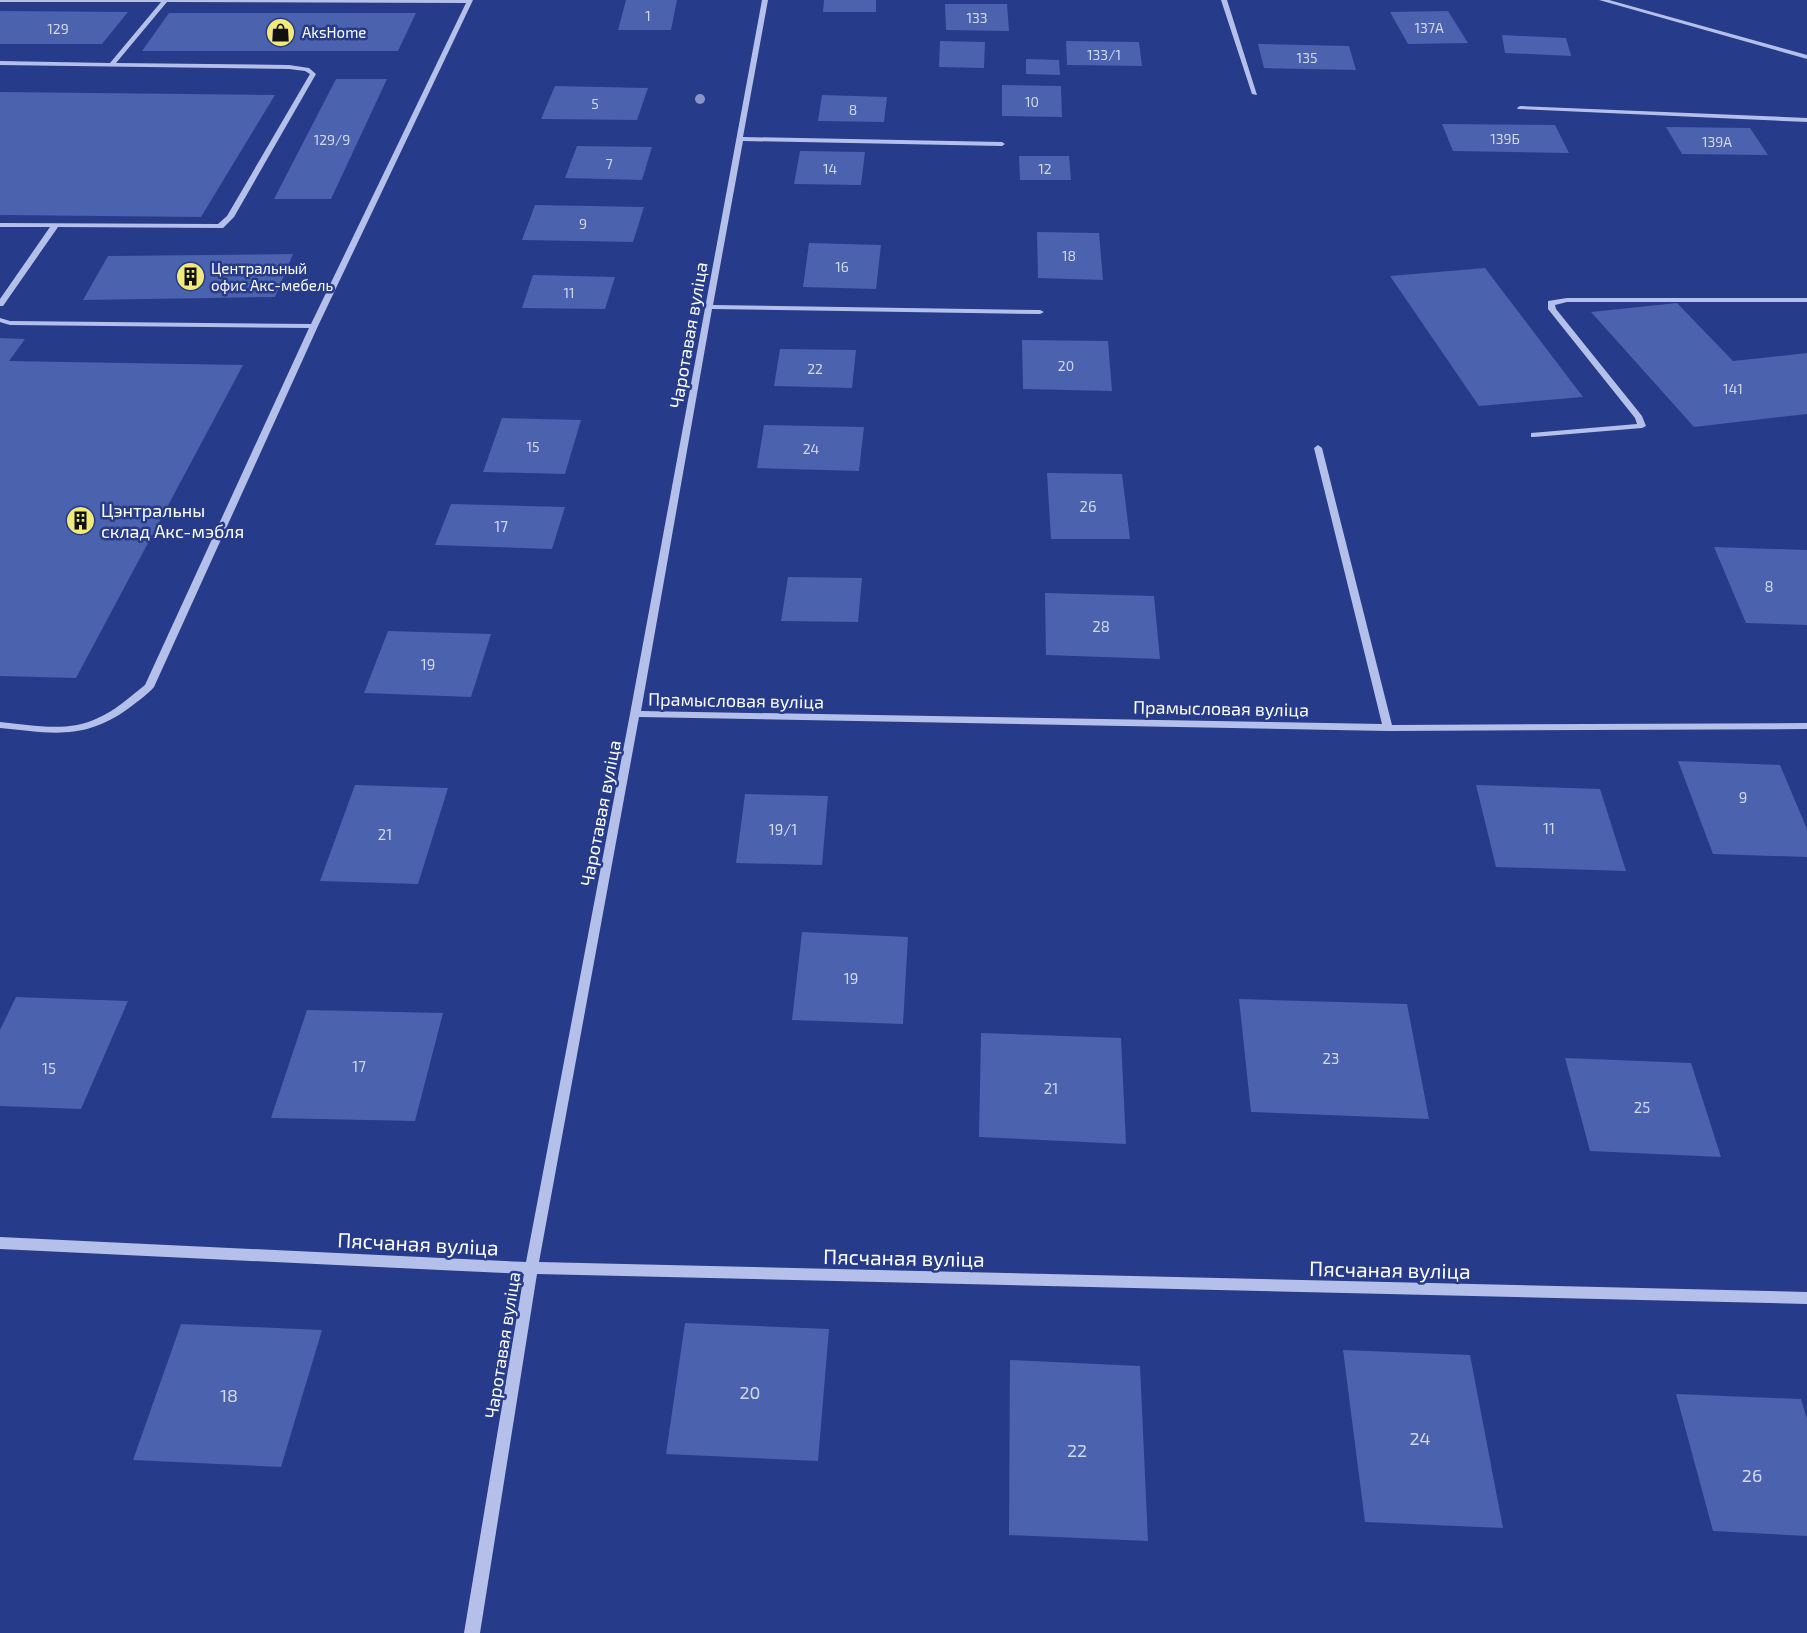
<svg xmlns="http://www.w3.org/2000/svg" width="1807" height="1633" viewBox="0 0 1807 1633" font-family="'Exo 2',sans-serif">
  <style>
    .building { fill: #4b62af }
    .lines { fill: none; stroke-linecap: round; stroke-linejoin: round }
    .minor { fill: #b4c0e9; fill-rule: evenodd }
    .tree { fill: #8895c6 }
    .labels { text-anchor: middle; dominant-baseline: central; stroke-width: 5; stroke-linejoin: round; paint-order: stroke }
    .far-number-label { font-size: 14px; fill: #d2d8eb }
    .far-poi-label { font-size: 15px; fill: #fff; stroke: #263b8a; text-anchor: start }
    .number-label { font-size: 15px; fill: #d2d8eb }
    .street-label { font-size: 18px; fill: #fff; stroke: #263b8a }
    .poi-label { font-size: 18px; fill: #fff; stroke: #263b8a; text-anchor: start }
    .near-number-label { font-size: 18px; fill: #d2d8eb }
    .near-street-label { font-size: 21px; fill: #fff; stroke: #263b8a }
  </style>
  <rect width="100%" height="100%" fill="#263b8a"/>
  <path class="building" d="M626,0H677L671,30H618Z
    M824,0H876V12H823Z
    M945,4H1007L1009,31L946,30Z
    M0,11L128,12L102,44H0Z
    M1448,11L1468,43L1408,44L1390,12Z
    M169,13H416L398,51H142Z
    M1502,35L1566,38L1571,56L1505,53Z
    M940,41L985,42L984,68L939,67Z
    M1066,41L1139,42L1142,66L1067,65Z
    M1258,44L1349,46L1356,70L1264,68Z
    M1026,59L1059,60L1060,75L1026,74Z
    M336,79H387L331,199H274Z
    M1002,85L1061,86L1062,117L1002,116Z
    M555,86L648,88L637,120L541,119Z
    M0,92L275,95L201,217L0,215Z
    M822,95L887,97L884,122L818,121Z
    M1442,124L1555,125L1569,153L1453,151Z
    M1666,127L1750,128L1768,155L1682,154Z
    M577,146L652,147L642,180L565,178Z
    M800,151L865,152L861,185L794,184Z
    M1019,156H1069L1071,180H1020Z
    M535,205L644,207L633,242L522,240Z
    M1037,232L1099,233L1103,280L1038,278Z
    M809,243L881,245L876,289L803,287Z
    M293,254L275,297L83,300L108,256Z
    M1485,268L1583,397L1479,406L1390,276Z
    M533,275L615,277L605,309L522,308Z
    M1677,303L1733,361L1807,353V414L1694,427L1591,312Z
    M0,338L25,339L9,361L243,365L76,678L0,676Z
    M1022,340L1108,341L1112,391L1023,389Z
    M780,349L856,350L852,388L774,386Z
    M502,418L581,420L565,474L483,472Z
    M764,425L864,427L859,471L757,468Z
    M1047,473L1122,474L1130,539H1051Z
    M451,504L565,507L552,549L435,545Z
    M1714,547L1807,550V625L1746,623Z
    M788,577L862,578L858,622L781,621Z
    M1045,593L1154,596L1160,659L1046,655Z
    M388,631L491,634L471,697L364,693Z
    M1678,761L1780,765L1807,829V857L1713,854Z
    M355,785L448,788L418,884L320,881Z
    M1476,785L1600,789L1626,871L1496,867Z
    M745,794L828,796L822,865L736,863Z
    M802,932L908,937L903,1024L792,1020Z
    M16,997L128,1001L81,1109L0,1106V1030Z
    M1239,999L1407,1004L1429,1119L1251,1112Z
    M307,1010L443,1013L415,1121L271,1118Z
    M981,1033L1121,1038L1126,1144L979,1137Z
    M1565,1058L1691,1063L1721,1157L1590,1151Z
    M685,1323L829,1329L818,1461L666,1454Z
    M181,1324L322,1330L281,1467L133,1460Z
    M1343,1350L1470,1355L1503,1528L1365,1522Z
    M1010,1360L1140,1366L1148,1541L1009,1535Z
    M1676,1394L1801,1399L1807,1419V1536L1713,1531Z"/>
  <g class="lines">
    <path class="minor" d="M0,0H473L318,326L154,687C147,695 137,702 129,708C84,741 51,733 0,728V722C32,725 68,733 98,718C116,710 130,697 145,685L309,328L10,325L0,322V318L10,321L311,324L466,3L167,2L116,63L289,65L309,68L316,74L234,217L223,228L58,227L3,306H0V299L50,227H0V223L218,224L227,216L310,74L305,71L289,69L0,65V61L110,63L161,2H0Z
      M762,0H768L743,137L1002,142L1005,144L1002,146L743,141L713,305L1040,310L1044,312L1040,314L712,309L641,711L1382,724L1314,448L1318,445L1322,448L1392,725L1807,723V729L1388,731L639,717L539,1262L1807,1292V1304L537,1274L480,1633H464L524,1274L0,1249V1237L526,1262L630,714Z
      M1221,0H1227L1257,95L1252,94Z
      M1599,0H1609L1807,55V59Z
      M1520,106L1807,118V122L1518,109L1517,108Z
      M1567,298H1807V302H1567L1555,305L1556,309L1642,416L1646,426L1642,428L1534,437H1531V433L1637,424L1635,418L1548,309V301Z"/>
  </g>
  <circle class="tree" cx="700" cy="99" r="5"/>
  <defs>
    <symbol id="shop-disc" viewBox="-11 -11 22 22"><circle r="9.5" fill="#f2ea78" stroke="#263b8a"/><path d="M-5-2.5h2.3a2.7 3.5 0 0 1 5.4 0H5L5.5 6h-11ZM-1.5-2.5h3a1.5 2.3 0 0 0-3 0Z" fill="#111"/></symbol>
    <symbol id="building-disc" viewBox="-11 -11 22 22"><circle r="9.5" fill="#f2ea78" stroke="#263b8a"/><path d="M-4-6H4V6H1V3H-1V6H-4ZM-2.5-4.3h1.7v1.8h-1.7ZM.8-4.3h1.7v1.8H.8ZM-2.5-1h1.7V.8h-1.7ZM.8-1h1.7V.8H.8Z" fill="#111"/></symbol>
  </defs>
  <g fill-rule="evenodd">
    <use href="#shop-disc" x="264" y="16" width="33" height="33"/>
    <use href="#building-disc" x="174" y="260" width="33" height="33"/>
    <use href="#building-disc" x="64" y="504" width="33" height="33"/>
  </g>
  <g class="labels">
    <g class="far-number-label">
      <text x="648" y="15">1</text>
      <text x="977" y="17">133</text>
      <text x="1429" y="27">137А</text>
      <text x="58" y="28">129</text>
      <text x="1104" y="54">133/1</text>
      <text x="1307" y="57">135</text>
      <text x="1032" y="101">10</text>
      <text x="595" y="103">5</text>
      <text x="853" y="109">8</text>
      <text x="1505" y="138">139Б</text>
      <text x="332" y="139">129/9</text>
      <text x="1717" y="141">139А</text>
      <text x="609" y="163">7</text>
      <text x="830" y="168">14</text>
      <text x="1045" y="168">12</text>
      <text x="583" y="223">9</text>
      <text x="1069" y="255">18</text>
      <text x="842" y="266">16</text>
      <text x="569" y="292">11</text>
      <text x="1066" y="365">20</text>
      <text x="815" y="368">22</text>
      <text x="1733" y="388">141</text>
      <text x="533" y="446">15</text>
      <text x="811" y="448">24</text>
    </g>
    <g class="far-poi-label">
      <text x="302" y="32">AksHome</text>
      <text x="211" y="268">Центральный<tspan x="211" dy="17">офис Акс-мебель</tspan></text>
    </g>
    <g class="number-label">
      <text x="1088" y="506">26</text>
      <text x="501" y="526">17</text>
      <text x="1769" y="586">8</text>
      <text x="1101" y="626">28</text>
      <text x="428" y="664">19</text>
      <text x="1743" y="797">9</text>
      <text x="1549" y="828">11</text>
      <text x="783" y="829">19/1</text>
      <text x="385" y="834">21</text>
      <text x="851" y="978">19</text>
      <text x="1331" y="1058">23</text>
      <text x="359" y="1066">17</text>
      <text x="49" y="1068">15</text>
      <text x="1051" y="1088">21</text>
      <text x="1642" y="1107">25</text>
    </g>
    <g class="street-label">
      <text transform="translate(688 335) rotate(-80)">Чаротавая вуліца</text>
      <text transform="translate(736 700) rotate(1)">Прамысловая вуліца</text>
      <text transform="translate(1221 708) rotate(1)">Прамысловая вуліца</text>
      <text transform="translate(600 813) rotate(-79)">Чаротавая вуліца</text>
      <text transform="translate(502 1345) rotate(-81)">Чаротавая вуліца</text>
    </g>
    <g class="poi-label">
      <text x="101" y="510">Цэнтральны<tspan x="101" dy="21">склад Акс-мэбля</tspan></text>
    </g>
    <g class="near-number-label">
      <text x="750" y="1392">20</text>
      <text x="229" y="1395">18</text>
      <text x="1420" y="1438">24</text>
      <text x="1077" y="1450">22</text>
      <text x="1752" y="1475">26</text>
    </g>
    <g class="near-street-label">
      <text transform="translate(418 1243) rotate(3)">Пясчаная вуліца</text>
      <text transform="translate(904 1257) rotate(1)">Пясчаная вуліца</text>
      <text transform="translate(1390 1269) rotate(1)">Пясчаная вуліца</text>
    </g>
  </g>
</svg>
